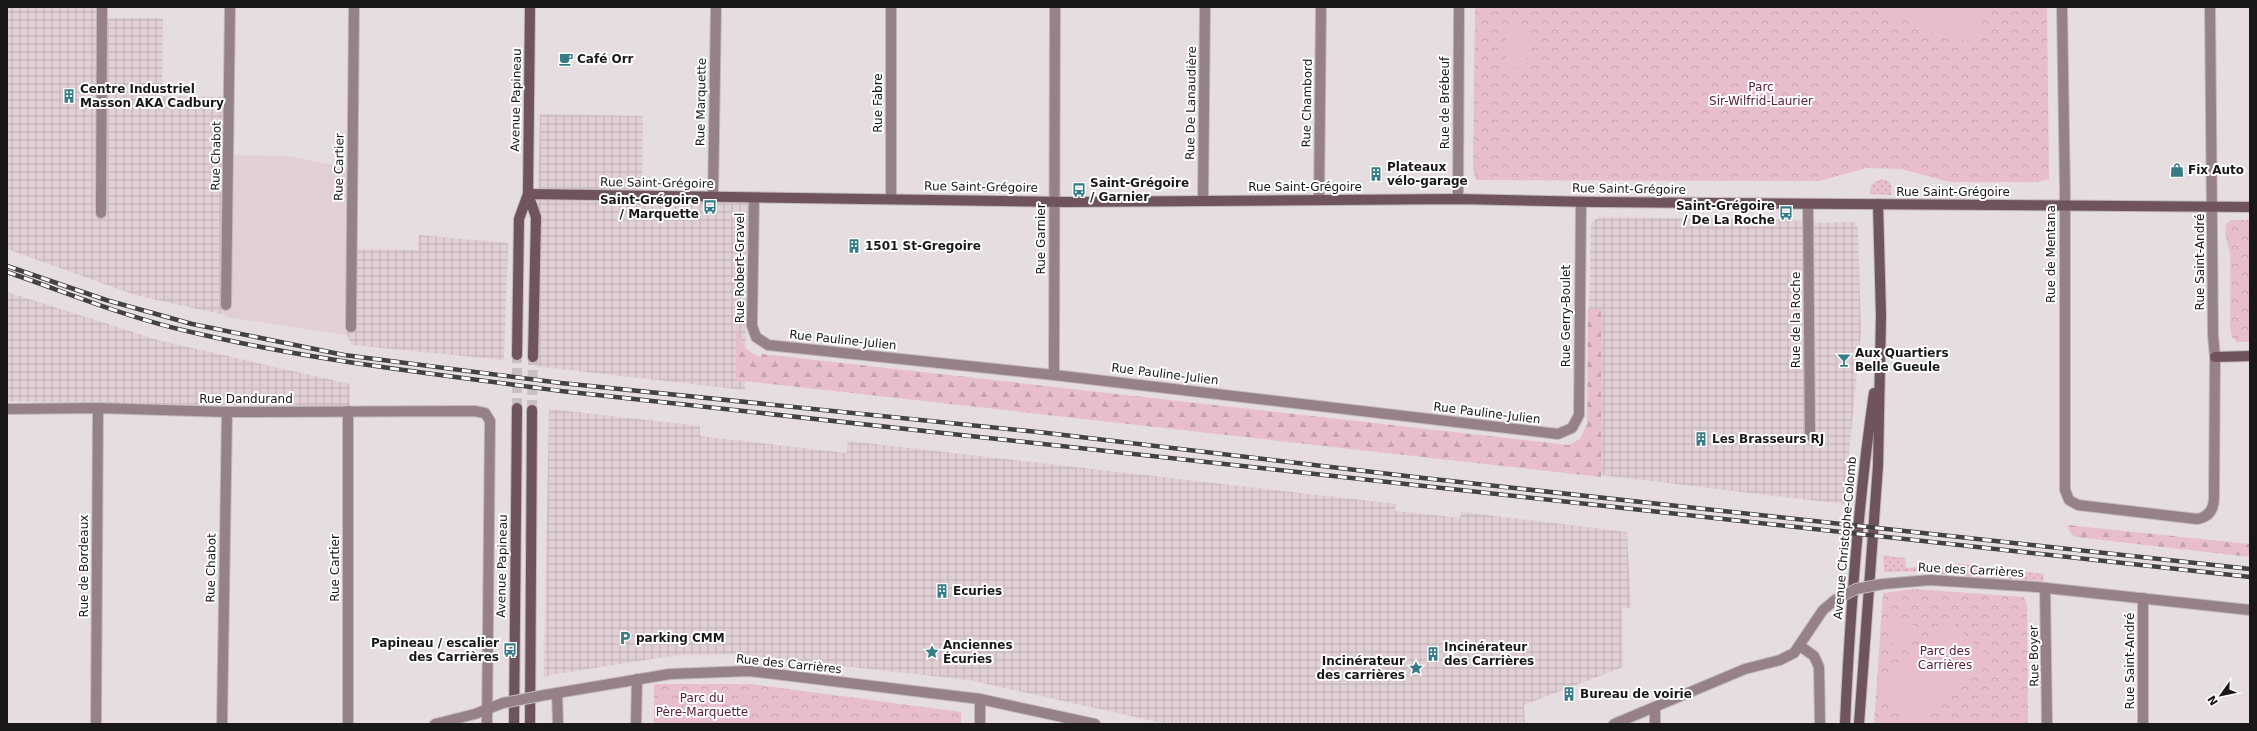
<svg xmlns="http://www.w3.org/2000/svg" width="2257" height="731" viewBox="0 0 2257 731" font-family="'DejaVu Sans',sans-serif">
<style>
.built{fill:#e0cfd5}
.industrial{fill:url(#industrial-grid)}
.grass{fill:url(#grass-dots)}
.forest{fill:url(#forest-firs)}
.park{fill:url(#park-crowns)}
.pitch{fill:#e8becc}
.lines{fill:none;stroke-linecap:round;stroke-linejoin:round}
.secondary-tunnel{stroke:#c7bfc2;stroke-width:10;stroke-dasharray:10 5;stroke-linecap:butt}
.street-casing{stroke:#c1b9bc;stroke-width:12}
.secondary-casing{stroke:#c1b9bc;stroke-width:12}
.street{stroke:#958187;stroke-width:10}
.secondary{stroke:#70545d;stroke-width:10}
.rail-casing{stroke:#444141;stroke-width:4.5}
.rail{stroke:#fff;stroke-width:3;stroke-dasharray:9;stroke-linecap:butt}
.street-bridge-casing{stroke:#c1b9bc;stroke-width:12;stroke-linecap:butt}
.street-bridge{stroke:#958187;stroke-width:10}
.labels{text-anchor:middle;stroke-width:4;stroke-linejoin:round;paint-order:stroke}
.poi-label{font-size:12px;font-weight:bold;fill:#191717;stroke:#fff;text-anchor:start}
.park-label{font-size:12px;fill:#5a2139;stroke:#fff}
.street-label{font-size:12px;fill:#191717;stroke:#fff}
</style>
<defs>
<pattern id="industrial-grid" width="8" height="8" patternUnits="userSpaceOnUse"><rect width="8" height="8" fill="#e0cfd5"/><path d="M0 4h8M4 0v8" fill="none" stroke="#c0b1b6"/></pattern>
<pattern id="grass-dots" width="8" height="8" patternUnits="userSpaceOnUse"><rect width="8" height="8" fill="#e8becc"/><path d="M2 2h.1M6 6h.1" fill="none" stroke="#c6a3ae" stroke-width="1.8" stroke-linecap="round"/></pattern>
<pattern id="forest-firs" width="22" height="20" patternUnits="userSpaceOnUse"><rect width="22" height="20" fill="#e8becc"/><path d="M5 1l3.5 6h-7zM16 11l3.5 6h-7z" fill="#c6a3ae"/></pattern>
<pattern id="park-crowns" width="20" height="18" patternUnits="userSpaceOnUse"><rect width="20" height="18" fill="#e8becc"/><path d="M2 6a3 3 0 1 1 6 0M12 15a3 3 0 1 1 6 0" fill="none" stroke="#c6a3ae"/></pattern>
</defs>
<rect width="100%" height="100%" fill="#e6dde0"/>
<polygon class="built" points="226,155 288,156 352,169 347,335 225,317"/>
<g class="industrial">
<polygon points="7,7 102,7 103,18 163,18 162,96 225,97 225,315 135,295 7,249"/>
<polygon points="540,114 643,116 642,193 748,196 745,390 534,366"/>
<polygon points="1599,217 1790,220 1821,223 1854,222 1858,228 1861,332 1844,504 1600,475 1589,309 1591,223"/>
<polygon points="419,235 508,243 504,360 352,345 347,335 351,249 418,250"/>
<polygon points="7,292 161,341 350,384 350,408 7,401"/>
<polygon points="549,409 700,426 700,436 846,453 848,441 1396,504 1395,511 1460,518 1461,512 1627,532 1631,608 1622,608 1623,667 1524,705 1525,724 1167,724 969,680 735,654 677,655 544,676"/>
</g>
<g class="grass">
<path d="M1881,179C1890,181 1893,185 1891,195L1870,194L1871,185Z"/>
<polygon points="1883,555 1905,558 1906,568 1918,567 1930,571 1884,572"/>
<polygon points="1955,563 2044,574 2043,581 1937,574 1937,568 1955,568"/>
</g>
<g class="forest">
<path d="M1588,309H1601V477L736,380V332H739C740,345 748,353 761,357L762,354L1569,445L1580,439L1587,424Z"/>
<polygon points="2067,525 2250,544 2250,557 2076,537 2071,534"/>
</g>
<g class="park">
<polygon points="1475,7 2047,7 2049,179 2038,182 1950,182 1901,169 1867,168 1819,181 1476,180 1473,169"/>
<path d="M2231,220H2250V342H2237L2232,337L2230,327C2230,304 2231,281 2230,257C2230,245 2223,238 2226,224Z"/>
<polygon points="1915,589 2024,597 2027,605 2028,724 1874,724 1883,593"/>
<polygon points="654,684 751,684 961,712 961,724 654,724"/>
</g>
<g class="pitch">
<path d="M1878,7H1981L1979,43C1942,38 1911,24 1878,7Z"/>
<polygon points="1506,29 1528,30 1527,68 1506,68"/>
<polygon points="1896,616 1902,624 1912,623 1915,633 1907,638 1902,647 1892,643 1893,633 1888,621"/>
<polygon points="1949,619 1986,655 1920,724 1916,724 1881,690"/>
</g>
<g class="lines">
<g class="secondary-tunnel">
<polyline points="517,408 517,355"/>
<polyline points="532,410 533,357"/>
</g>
<defs>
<g id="street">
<path d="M2062,7L2065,192V490L2069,500L2078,505L2197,519C2210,517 2214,508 2214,497L2215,357L2213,335L2210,7"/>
<polyline points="713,197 716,7"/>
<polyline points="754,198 752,326 756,337 768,345 1054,375 1558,434 1572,428 1579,415 1581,202"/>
<polyline points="891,199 891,7"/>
<polyline points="1458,199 1459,7"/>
<polyline points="1203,200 1205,7"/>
<polyline points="1319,200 1321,7"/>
<polyline points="1808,204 1810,436"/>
<polyline points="101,213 102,7"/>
<polyline points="226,305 230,7"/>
<polyline points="351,327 354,7"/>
<polyline points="1054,375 1055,7"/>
<polyline points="7,409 98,408 227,412 474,411 485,413 490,421 487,724"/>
<polyline points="1883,584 1930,580 2037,587 2250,610"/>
<polyline points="2045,588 2047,724"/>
<polyline points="1800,646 1814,656 1819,667 1820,724"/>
<polyline points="557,693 558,724"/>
<polyline points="545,695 670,674 749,671 980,699 1095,724"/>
<polyline points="96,724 98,408"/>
<polyline points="222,724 227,412"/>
<polyline points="348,724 348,411"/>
<polyline points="435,724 475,714 503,703"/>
<polyline points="636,724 637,679"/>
<polyline points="980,724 980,699"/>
<polyline points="1614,724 1745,669 1780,660 1794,653 1823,610 1835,600"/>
<polyline points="1655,724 1655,707"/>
<polyline points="2143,724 2143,598"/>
</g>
<g id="secondary">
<polyline points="530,7 528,194 536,217 533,357"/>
<polyline points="528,194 1065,202 1458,199 1595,202 2250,207"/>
<polyline points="517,355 519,219 528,194"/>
<polyline points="2215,357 2250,356"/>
<polyline points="514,724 517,408"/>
<polyline points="530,724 532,410"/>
<path d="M1845,724C1850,613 1858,503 1874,393"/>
<polyline points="1859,724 1878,466 1881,315 1878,204"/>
</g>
</defs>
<use href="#street" class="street-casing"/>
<use href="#secondary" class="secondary-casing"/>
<use href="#street" class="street"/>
<use href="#secondary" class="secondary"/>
<defs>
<g id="rail">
<polyline points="7,266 106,300 192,324 344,355 561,383 1047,433 1423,478 2250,569"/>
<path d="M7,272C68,293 128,318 191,332C313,361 437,374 561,391L2250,577"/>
</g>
</defs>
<use href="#rail" class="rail-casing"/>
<use href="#rail" class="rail"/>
<defs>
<g id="street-bridge">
<polyline points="1835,600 1856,589 1883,584"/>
<polyline points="503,703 545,695"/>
</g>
</defs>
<use href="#street-bridge" class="street-bridge-casing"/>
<use href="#street-bridge" class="street-bridge"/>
</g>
<defs>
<symbol id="cafe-bare" viewBox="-9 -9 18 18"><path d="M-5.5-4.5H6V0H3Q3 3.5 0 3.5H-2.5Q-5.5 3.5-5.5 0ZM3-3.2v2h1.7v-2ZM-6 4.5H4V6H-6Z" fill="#357c86" stroke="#fff" stroke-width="2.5" paint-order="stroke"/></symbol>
<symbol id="building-bare" viewBox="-9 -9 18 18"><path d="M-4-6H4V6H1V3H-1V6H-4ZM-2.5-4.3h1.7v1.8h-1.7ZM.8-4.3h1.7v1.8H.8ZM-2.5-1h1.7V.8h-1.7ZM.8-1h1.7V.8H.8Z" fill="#357c86" stroke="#fff" stroke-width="2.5" paint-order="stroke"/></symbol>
<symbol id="shop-bare" viewBox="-9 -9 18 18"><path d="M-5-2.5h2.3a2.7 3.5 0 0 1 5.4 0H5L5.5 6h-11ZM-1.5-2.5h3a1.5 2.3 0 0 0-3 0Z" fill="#357c86" stroke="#fff" stroke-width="2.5" paint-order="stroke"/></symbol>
<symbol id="bus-bare" viewBox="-9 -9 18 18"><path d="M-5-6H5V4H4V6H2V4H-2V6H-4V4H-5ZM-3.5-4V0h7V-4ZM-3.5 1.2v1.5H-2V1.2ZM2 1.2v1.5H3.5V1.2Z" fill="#357c86" stroke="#fff" stroke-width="2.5" paint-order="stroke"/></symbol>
<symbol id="bar-bare" viewBox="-9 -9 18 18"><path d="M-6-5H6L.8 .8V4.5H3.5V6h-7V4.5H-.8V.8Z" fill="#357c86" stroke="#fff" stroke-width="2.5" paint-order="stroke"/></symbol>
<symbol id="parking-bare" viewBox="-9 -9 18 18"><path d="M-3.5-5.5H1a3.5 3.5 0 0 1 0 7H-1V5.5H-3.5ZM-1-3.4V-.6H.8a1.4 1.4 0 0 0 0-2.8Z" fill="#357c86" stroke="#fff" stroke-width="2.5" paint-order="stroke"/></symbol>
<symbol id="sight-bare" viewBox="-9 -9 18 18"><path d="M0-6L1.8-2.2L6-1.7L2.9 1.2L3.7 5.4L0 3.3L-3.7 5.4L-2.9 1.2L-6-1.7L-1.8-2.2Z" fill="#357c86" stroke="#fff" stroke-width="2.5" paint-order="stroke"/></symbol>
</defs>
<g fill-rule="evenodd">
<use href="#cafe-bare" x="556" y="49" width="20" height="20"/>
<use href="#building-bare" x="59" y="86" width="20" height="20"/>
<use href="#shop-bare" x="2167" y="160" width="20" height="20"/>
<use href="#building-bare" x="1366" y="164" width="20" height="20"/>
<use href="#bus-bare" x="1069" y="180" width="20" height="20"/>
<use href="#bus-bare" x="700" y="197" width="20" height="20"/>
<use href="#bus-bare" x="1776" y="203" width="20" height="20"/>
<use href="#building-bare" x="844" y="236" width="20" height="20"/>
<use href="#bar-bare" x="1834" y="350" width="20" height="20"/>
<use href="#building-bare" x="1691" y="429" width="20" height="20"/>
<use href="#building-bare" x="932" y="581" width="20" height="20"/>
<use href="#parking-bare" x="615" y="628" width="20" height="20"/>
<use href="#bus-bare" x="500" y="640" width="20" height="20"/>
<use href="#sight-bare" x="922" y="642" width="20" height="20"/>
<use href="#building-bare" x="1423" y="644" width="20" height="20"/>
<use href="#sight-bare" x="1406" y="658" width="20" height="20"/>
<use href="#building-bare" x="1559" y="684" width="20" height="20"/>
</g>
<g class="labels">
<g class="poi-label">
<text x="577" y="63">Café Orr</text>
<text x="80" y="93">Centre Industriel<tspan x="80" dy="14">Masson AKA Cadbury</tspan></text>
<text x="1387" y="171">Plateaux<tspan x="1387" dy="14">vélo-garage</tspan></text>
<text x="2188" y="174">Fix Auto</text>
<text x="1090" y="187">Saint-Grégoire<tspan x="1090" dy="14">/ Garnier</tspan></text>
<text x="699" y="204" text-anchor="end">Saint-Grégoire<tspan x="699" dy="14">/ Marquette</tspan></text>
<text x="1775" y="210" text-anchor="end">Saint-Grégoire<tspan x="1775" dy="14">/ De La Roche</tspan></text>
<text x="865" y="250">1501 St-Gregoire</text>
<text x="1855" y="357">Aux Quartiers<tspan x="1855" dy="14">Belle Gueule</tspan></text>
<text x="1712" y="443">Les Brasseurs RJ</text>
<text x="953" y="595">Ecuries</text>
<text x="636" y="642">parking CMM</text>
<text x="499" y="647" text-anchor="end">Papineau / escalier<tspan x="499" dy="14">des Carrières</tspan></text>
<text x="943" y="649">Anciennes<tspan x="943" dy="14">Écuries</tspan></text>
<text x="1444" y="651">Incinérateur<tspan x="1444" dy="14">des Carrières</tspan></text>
<text x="1405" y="665" text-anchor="end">Incinérateur<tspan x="1405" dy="14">des carrières</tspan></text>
<text x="1580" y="698">Bureau de voirie</text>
</g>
<g class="park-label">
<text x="1761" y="91">Parc<tspan x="1761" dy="14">Sir-Wilfrid-Laurier</tspan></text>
<text x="1945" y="655">Parc des<tspan x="1945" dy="14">Carrières</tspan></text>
<text x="702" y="702">Parc du<tspan x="702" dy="14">Père-Marquette</tspan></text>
</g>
<g class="street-label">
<text transform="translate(516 100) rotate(-89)" y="4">Avenue Papineau</text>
<text transform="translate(701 102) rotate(-89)" y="4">Rue Marquette</text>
<text transform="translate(878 103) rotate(-90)" y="4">Rue Fabre</text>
<text transform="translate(1191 103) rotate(-89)" y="4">Rue De Lanaudière</text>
<text transform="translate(1307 103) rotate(-89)" y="4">Rue Chambord</text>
<text transform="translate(1445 103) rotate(-90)" y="4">Rue de Brébeuf</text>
<text transform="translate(216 156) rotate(-89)" y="4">Rue Chabot</text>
<text transform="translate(339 167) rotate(-89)" y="4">Rue Cartier</text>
<text transform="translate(657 183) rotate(1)" y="4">Rue Saint-Grégoire</text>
<text transform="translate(981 187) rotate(1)" y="4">Rue Saint-Grégoire</text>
<text x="1305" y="191">Rue Saint-Grégoire</text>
<text transform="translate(1629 189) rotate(1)" y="4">Rue Saint-Grégoire</text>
<text x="1953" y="196">Rue Saint-Grégoire</text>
<text transform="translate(1041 239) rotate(-90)" y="4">Rue Garnier</text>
<text transform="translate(2051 254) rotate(-90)" y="4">Rue de Mentana</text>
<text transform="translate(2200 262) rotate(-90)" y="4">Rue Saint-André</text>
<text transform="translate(740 268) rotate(-90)" y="4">Rue Robert-Gravel</text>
<text transform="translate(1566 316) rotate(-90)" y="4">Rue Gerry-Boulet</text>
<text transform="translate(1796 320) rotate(-90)" y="4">Rue de la Roche</text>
<text transform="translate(843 340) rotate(6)" y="4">Rue Pauline-Julien</text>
<text transform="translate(1165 374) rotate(7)" y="4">Rue Pauline-Julien</text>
<text x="246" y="403">Rue Dandurand</text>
<text transform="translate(1487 413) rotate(7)" y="4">Rue Pauline-Julien</text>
<text transform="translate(1845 538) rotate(-85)" y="4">Avenue Christophe-Colomb</text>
<text transform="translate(84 566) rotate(-90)" y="4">Rue de Bordeaux</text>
<text transform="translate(502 566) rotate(-89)" y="4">Avenue Papineau</text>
<text transform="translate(211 568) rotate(-89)" y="4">Rue Chabot</text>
<text transform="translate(335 568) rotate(-90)" y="4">Rue Cartier</text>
<text transform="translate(1971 570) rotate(3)" y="4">Rue des Carrières</text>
<text transform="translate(2034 656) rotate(-91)" y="4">Rue Boyer</text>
<text transform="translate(2130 661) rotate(-90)" y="4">Rue Saint-André</text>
<text transform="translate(789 664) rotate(6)" y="4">Rue des Carrières</text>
</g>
</g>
<rect width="2257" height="731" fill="none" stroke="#191717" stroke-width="16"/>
<g transform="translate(2221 695) rotate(237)" stroke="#ffffff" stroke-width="3" paint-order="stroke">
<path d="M0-3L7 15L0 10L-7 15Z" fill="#191717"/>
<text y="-6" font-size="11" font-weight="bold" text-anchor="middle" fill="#191717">N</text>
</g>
</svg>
